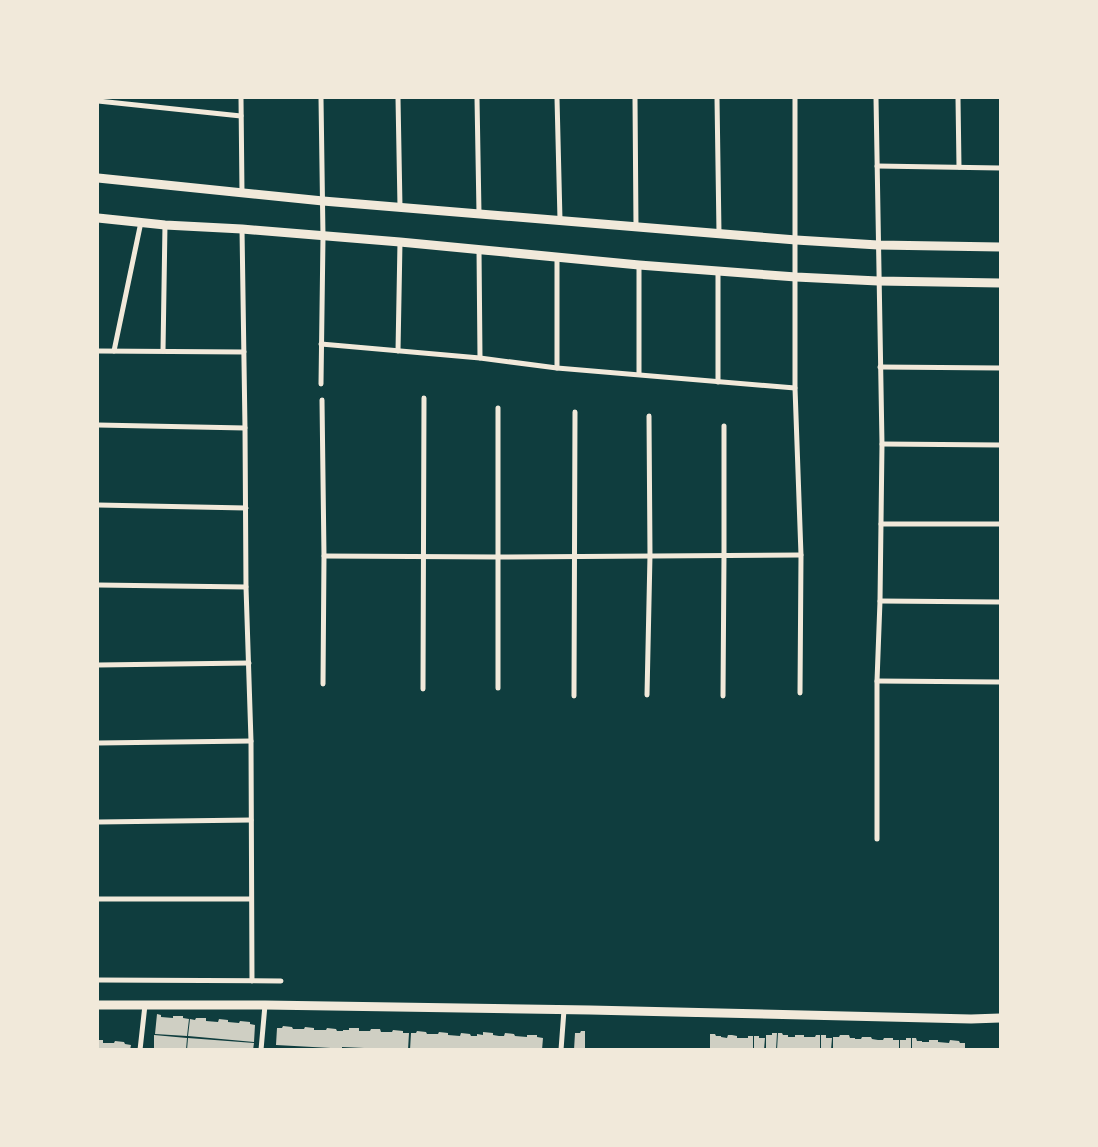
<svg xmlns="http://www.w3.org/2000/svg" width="1098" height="1147" viewBox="0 0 1098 1147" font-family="'Open Sans',sans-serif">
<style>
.building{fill:#cfcfc3}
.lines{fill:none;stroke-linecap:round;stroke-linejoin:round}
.minor{stroke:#f1e9da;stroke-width:5}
.tertiary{stroke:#f1e9da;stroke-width:9}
</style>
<rect width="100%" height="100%" fill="#0f3d3e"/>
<g class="building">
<polygon points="157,1014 161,1015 161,1017 173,1018 173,1016 183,1016 183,1018 189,1019 187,1036 155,1034"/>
<polygon points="196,1018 206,1018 206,1021 218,1022 219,1019 228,1020 228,1022 239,1023 240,1021 250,1022 250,1024 255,1025 254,1042 188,1036 190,1019 195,1020"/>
<polygon points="283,1026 292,1027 293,1029 304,1029 305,1027 314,1028 314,1030 326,1030 327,1028 336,1029 337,1031 343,1031 343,1030 349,1030 349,1028 359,1028 359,1031 370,1031 371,1029 380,1029 381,1032 392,1032 393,1030 403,1031 403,1033 409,1033 408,1050 342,1047 342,1048 331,1048 276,1045 277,1028 282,1028"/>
<polygon points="417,1031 426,1032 427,1034 438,1034 439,1032 448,1033 448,1035 460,1036 461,1033 470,1034 471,1036 477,1036 477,1034 483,1035 483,1032 493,1033 493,1035 499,1036 504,1036 505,1033 514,1034 515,1036 527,1037 527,1035 537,1035 537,1037 543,1038 542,1050 410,1050 411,1033 416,1033"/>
<polygon points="581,1031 585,1031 585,1050 574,1050 575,1033 580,1033"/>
<polygon points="772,1033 777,1033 776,1050 766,1050 766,1035 772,1035"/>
<polygon points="778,1033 782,1033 783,1035 788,1035 788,1037 795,1037 795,1035 804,1035 804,1037 815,1037 816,1035 820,1035 820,1050 777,1050"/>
<polygon points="710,1034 715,1034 716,1036 721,1036 721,1037 727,1038 728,1035 732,1035 737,1036 737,1038 748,1038 748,1036 753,1036 753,1050 710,1050"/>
<polygon points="154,1035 187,1038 186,1050 154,1050"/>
<polygon points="821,1035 826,1035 826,1038 832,1038 831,1050 821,1050"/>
<polygon points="840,1035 849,1035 850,1038 855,1038 855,1039 861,1039 862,1037 871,1037 872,1039 878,1040 883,1040 884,1038 893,1038 893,1040 899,1040 899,1050 833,1050 833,1037 839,1037"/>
<polygon points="754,1036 759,1036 759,1038 765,1038 764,1050 754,1050"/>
<polygon points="188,1038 254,1043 253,1050 187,1050"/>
<polygon points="906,1038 911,1038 911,1050 900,1050 900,1040 906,1040"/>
<polygon points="912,1038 916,1038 917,1041 922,1041 922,1042 929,1042 929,1040 938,1040 938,1042 949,1043 950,1040 959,1041 960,1043 965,1043 965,1050 912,1050"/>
<polygon points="98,1040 103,1040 103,1043 114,1043 115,1041 124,1042 125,1044 131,1045 130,1050 98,1050"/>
</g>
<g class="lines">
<g class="minor">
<polyline points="241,98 242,193"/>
<polyline points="321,98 323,237 321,384"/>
<polyline points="398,98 400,207"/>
<polyline points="477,98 479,213"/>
<polyline points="557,98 560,220"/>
<polyline points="635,98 636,227"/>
<polyline points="717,98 719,233"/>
<polyline points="795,98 795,388 801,555 800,693"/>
<polyline points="876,98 882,444 880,601 877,681 877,839"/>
<polyline points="958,98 959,167"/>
<polyline points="98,101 241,116"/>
<polyline points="877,166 1000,168"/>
<polyline points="242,229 245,428 246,587 251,741 252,981"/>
<polyline points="479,249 480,358"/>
<polyline points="639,265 639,374"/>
<polyline points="321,344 480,358 557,368 795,388"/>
<polyline points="98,351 244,352"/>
<polyline points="114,351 141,222"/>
<polyline points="163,351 165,225"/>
<polyline points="398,351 400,242"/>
<polyline points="880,367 1000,368"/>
<polyline points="557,368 557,257"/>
<polyline points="718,382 718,271"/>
<polyline points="322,400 324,556 323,684"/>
<polyline points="498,408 498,688"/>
<polyline points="98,425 245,428"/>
<polyline points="882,444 1000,445"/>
<polyline points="98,505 246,508"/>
<polyline points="881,524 1000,524"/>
<polyline points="324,556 499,557 801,555"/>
<polyline points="98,585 246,587"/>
<polyline points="880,601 1000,602"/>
<polyline points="98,665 249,663"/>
<polyline points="877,681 1000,682"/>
<polyline points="423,689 424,398"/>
<polyline points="647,695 650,555 649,416"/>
<polyline points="574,696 575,412"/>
<polyline points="723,696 724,555 724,426"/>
<polyline points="98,743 251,741"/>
<polyline points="98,822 251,820"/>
<polyline points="98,899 251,899"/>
<polyline points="98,980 281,981"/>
<polyline points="140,1050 145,1005"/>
<polyline points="261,1050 265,1005"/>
<polyline points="561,1050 564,1010"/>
</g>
<g class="tertiary">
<polyline points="98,178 323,201 796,240 878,245 1000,247"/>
<polyline points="98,218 165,225 242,229 400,242 639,265 796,277 878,281 1000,283"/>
<polyline points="98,1005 265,1005 590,1010 971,1019 1000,1018"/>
</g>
</g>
<rect width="1098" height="1147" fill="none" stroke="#f1e9da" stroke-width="198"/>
</svg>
